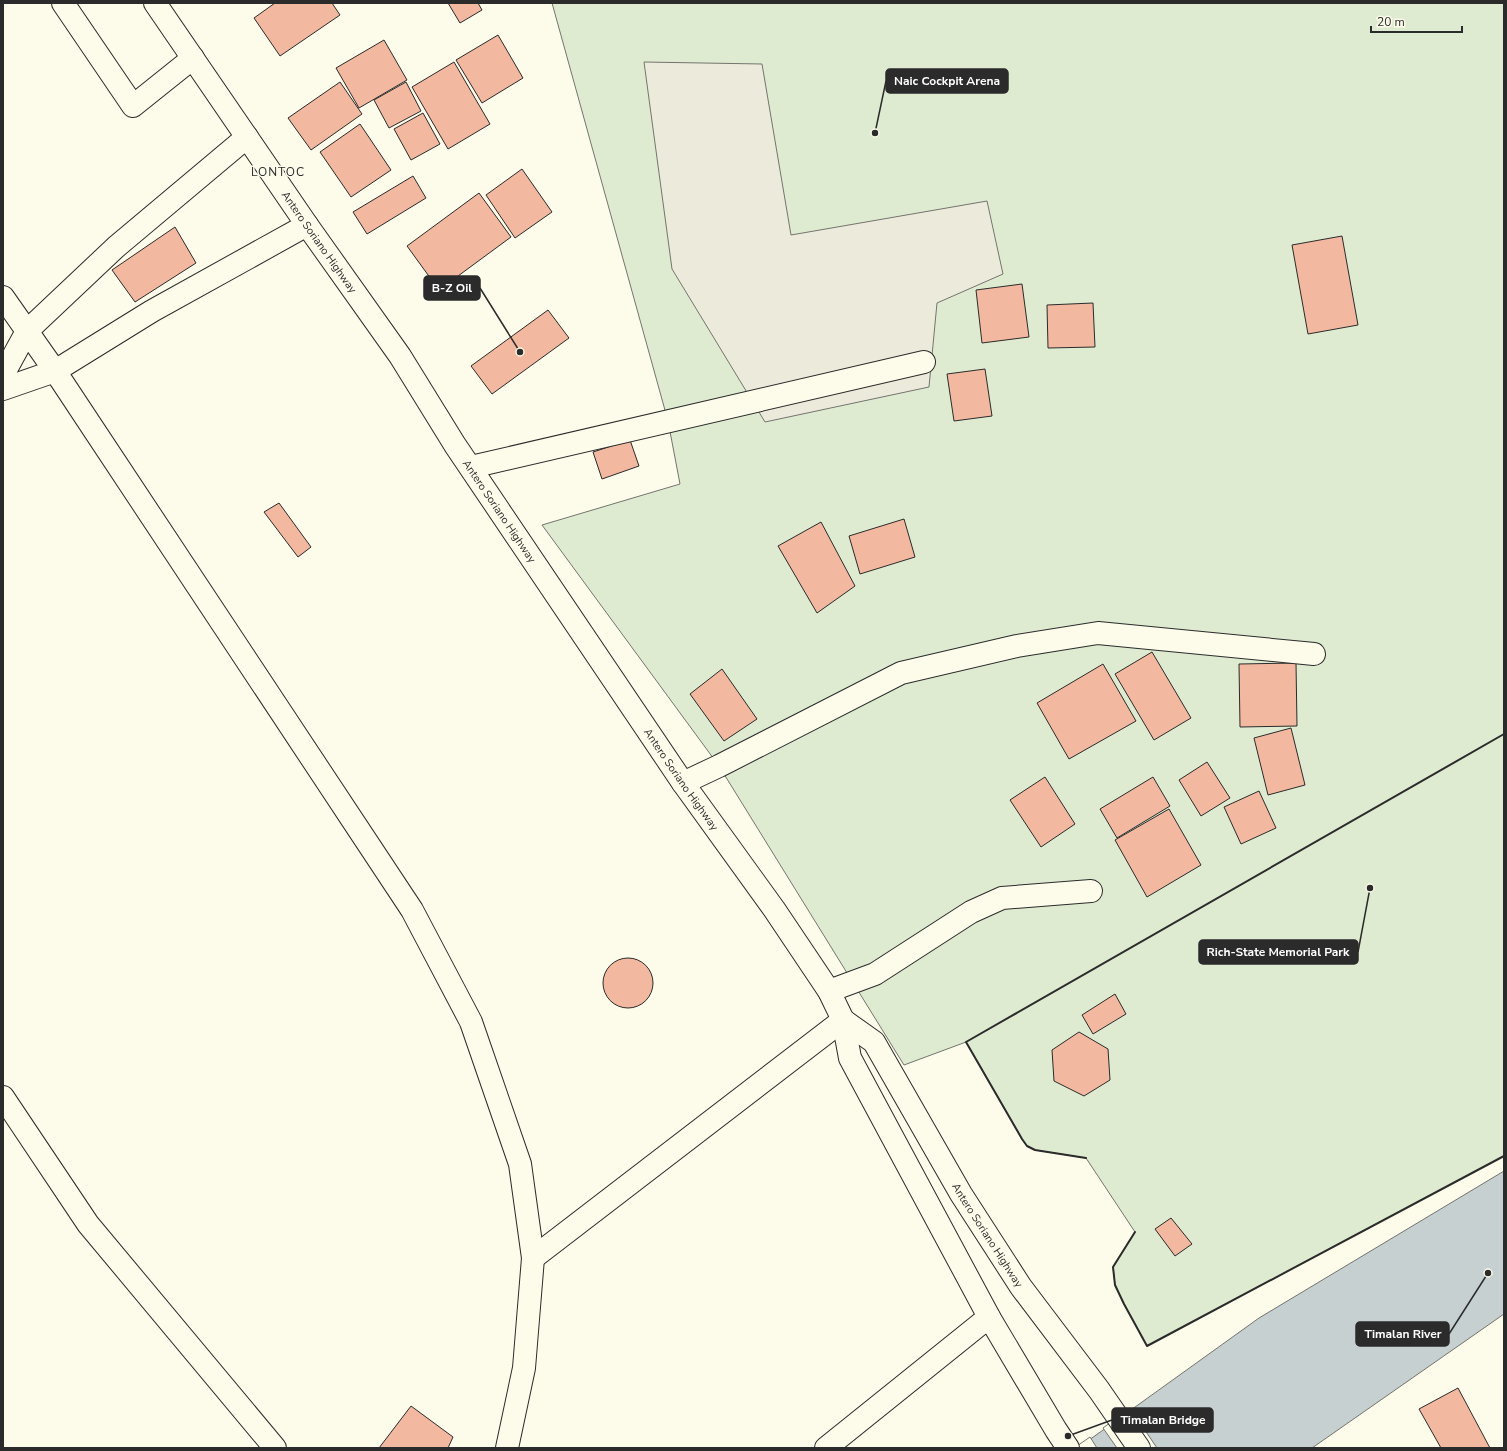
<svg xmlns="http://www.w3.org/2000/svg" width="1507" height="1451" viewBox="0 0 1507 1451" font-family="'Nunito Sans',sans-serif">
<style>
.green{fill:#deebd1;stroke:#74746e}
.parking{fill:#eceadb;stroke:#74746e}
.water{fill:#c7d0d0;stroke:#74746e}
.pier{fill:#fdfbea;stroke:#74746e}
.building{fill:#f2b8a0;stroke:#2b2b2b}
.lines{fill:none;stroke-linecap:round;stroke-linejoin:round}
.street-casing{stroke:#2b2b2b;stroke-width:24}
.primary-casing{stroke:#2b2b2b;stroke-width:24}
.street{stroke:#fdfbea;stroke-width:22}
.primary{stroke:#fdfbea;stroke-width:22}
.wall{stroke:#2b2b2b;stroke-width:2}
.labels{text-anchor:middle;stroke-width:3;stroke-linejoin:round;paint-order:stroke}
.street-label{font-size:11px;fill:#2b2b2b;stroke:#fdfbea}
.neighbourhood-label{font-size:12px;letter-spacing:1px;fill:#2b2b2b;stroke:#fdfbea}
.leader{fill:none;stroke:#2b2b2b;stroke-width:1.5}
.callout-dot{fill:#2b2b2b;stroke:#fdfbea;stroke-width:1.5}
.callout{fill:#2b2b2b;stroke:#2b2b2b;stroke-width:1.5}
.callout-label{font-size:12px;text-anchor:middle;font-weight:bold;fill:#fff}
</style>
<rect width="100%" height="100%" fill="#fdfbea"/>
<polygon class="green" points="552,3 1504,3 1504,1156 1147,1346 1124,1304 1115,1285 1113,1267 1135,1232 1086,1158 1035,1150 1027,1146 1022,1139 966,1042 904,1065 719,766 542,525 680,484 668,421"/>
<polygon class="parking" points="644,62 762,64 791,235 987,201 1003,274 937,303 929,387 765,422 672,269"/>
<polygon class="water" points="1504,1171 1504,1314 1312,1448 1078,1448 1259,1318"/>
<g class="pier">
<polygon points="1130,1408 1157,1448 1117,1448 1103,1428"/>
<polygon points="1090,1437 1097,1448 1076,1448 1077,1446"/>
</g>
<g class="building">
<polygon points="275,3 332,3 340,15 280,56 254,18"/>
<polygon points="448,3 478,3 482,10 460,23"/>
<polygon points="498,35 523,78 482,103 456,60"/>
<polygon points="384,40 407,80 359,108 336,68"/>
<polygon points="454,62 490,124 448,149 412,87"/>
<polygon points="340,82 362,114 311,150 288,118"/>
<polygon points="406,82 421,111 389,128 374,100"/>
<polygon points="423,113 440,144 411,160 394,129"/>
<polygon points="360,124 391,170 351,197 320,152"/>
<polygon points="522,169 552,212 515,238 486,195"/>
<polygon points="413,176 426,198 367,234 353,212"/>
<polygon points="479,193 511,237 439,290 407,246"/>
<polygon points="175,227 196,263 135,302 112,270"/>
<polygon points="1342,236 1358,325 1308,334 1292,245"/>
<polygon points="1022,284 1029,337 982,343 976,290"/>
<polygon points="1093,303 1095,347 1048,348 1047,305"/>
<polygon points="548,310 569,338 492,394 471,366"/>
<polygon points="985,369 992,416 954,421 947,374"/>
<polygon points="630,440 639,466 602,479 593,452"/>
<polygon points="279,503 311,547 298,557 264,512"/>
<polygon points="904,519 915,557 860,574 849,536"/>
<polygon points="821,522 855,586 817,613 778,546"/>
<polygon points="1152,652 1191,718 1154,740 1115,674"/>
<polygon points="1296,663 1297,726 1240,727 1239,664"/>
<polygon points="1103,664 1136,721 1069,759 1037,703"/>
<polygon points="722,669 757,719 724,741 690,694"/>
<polygon points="1291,728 1305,785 1268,795 1254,738"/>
<polygon points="1207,762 1230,798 1201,816 1179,780"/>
<polygon points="1045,777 1075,824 1041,847 1010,800"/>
<polygon points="1153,777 1170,806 1117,838 1100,809"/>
<polygon points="1259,791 1276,828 1241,844 1224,807"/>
<polygon points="1169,809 1201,865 1147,897 1115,840"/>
<circle cx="628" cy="983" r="25"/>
<polygon points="1115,994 1126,1014 1093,1034 1082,1015"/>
<polygon points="1079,1032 1108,1049 1110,1080 1084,1096 1054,1081 1052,1050"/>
<polygon points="1171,1218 1192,1244 1175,1256 1155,1229"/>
<polygon points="1458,1388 1490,1448 1441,1448 1419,1409"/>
<polygon points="411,1406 453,1437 448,1448 379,1448"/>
</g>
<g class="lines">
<defs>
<g id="street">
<polyline points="63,3 133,106 193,58"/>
<polyline points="3,297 55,371 412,910 471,1022 520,1164 533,1258 524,1368 507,1448"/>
<polyline points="3,375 27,331 116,247 247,137"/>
<polyline points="3,389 55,371 152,311 307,225"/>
<polyline points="471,467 924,362"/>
<polyline points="683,783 719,766 901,673 1017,646 1098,633 1314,654"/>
<polyline points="829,991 875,974 971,912 1002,898 1091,891"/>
<polyline points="3,1097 88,1224 275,1448"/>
<polyline points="533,1258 843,1020"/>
<polyline points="826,1448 989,1317"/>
</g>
<g id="primary">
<path id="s1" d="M155,3L307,225L400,356L455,445L683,783L774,909L829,991L843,1020L850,1058L989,1317L1056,1430L1068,1448"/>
<path id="s2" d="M843,1020L874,1042L961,1194L1021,1287L1099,1390L1139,1448"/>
</g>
</defs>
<use href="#street" class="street-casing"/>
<use href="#primary" class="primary-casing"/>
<use href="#street" class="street"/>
<use href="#primary" class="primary"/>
<g class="wall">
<polyline points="1086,1158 1035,1150 1027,1146 1022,1139 966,1042 1504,734"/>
<polyline points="1135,1232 1113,1267 1115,1285 1124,1304 1147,1346 1504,1156"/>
</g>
</g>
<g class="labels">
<g class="street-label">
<text dy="4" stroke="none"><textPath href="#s1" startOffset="290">Antero Soriano Highway</textPath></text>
<text dy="4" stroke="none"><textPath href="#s1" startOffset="614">Antero Soriano Highway</textPath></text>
<text dy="4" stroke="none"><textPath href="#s1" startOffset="938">Antero Soriano Highway</textPath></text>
<text dy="4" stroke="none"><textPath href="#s2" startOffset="262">Antero Soriano Highway</textPath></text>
</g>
<g class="neighbourhood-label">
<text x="278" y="176">LONTOC</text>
</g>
</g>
<path class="leader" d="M875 133L886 81M520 352L480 288M1370 888L1358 952M1488 1273L1449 1334M1068 1436L1112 1420"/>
<g class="callout-dot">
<circle cx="875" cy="133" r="4"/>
<circle cx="520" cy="352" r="4"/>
<circle cx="1370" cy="888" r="4"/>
<circle cx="1488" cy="1273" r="4"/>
<circle cx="1068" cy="1436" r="4"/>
</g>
<g class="callout">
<rect x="886" y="69" width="122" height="24" rx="4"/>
<rect x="424" y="276" width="56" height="24" rx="4"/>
<rect x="1199" y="940" width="159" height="24" rx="4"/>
<rect x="1356" y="1322" width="93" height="24" rx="4"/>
<rect x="1112" y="1408" width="101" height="24" rx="4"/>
</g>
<g class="callout-label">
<text x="947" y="85">Naic Cockpit Arena</text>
<text x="452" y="292">B-Z Oil</text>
<text x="1278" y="956">Rich-State Memorial Park</text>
<text x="1403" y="1338">Timalan River</text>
<text x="1163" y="1424">Timalan Bridge</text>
</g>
<rect width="1507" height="1451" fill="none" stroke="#2b2b2b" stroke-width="8"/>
<path d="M1371 26v6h91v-6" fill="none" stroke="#2b2b2b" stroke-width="2"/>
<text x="1377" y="26" font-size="12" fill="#2b2b2b" stroke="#fdfbea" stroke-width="3" paint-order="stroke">20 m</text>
</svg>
